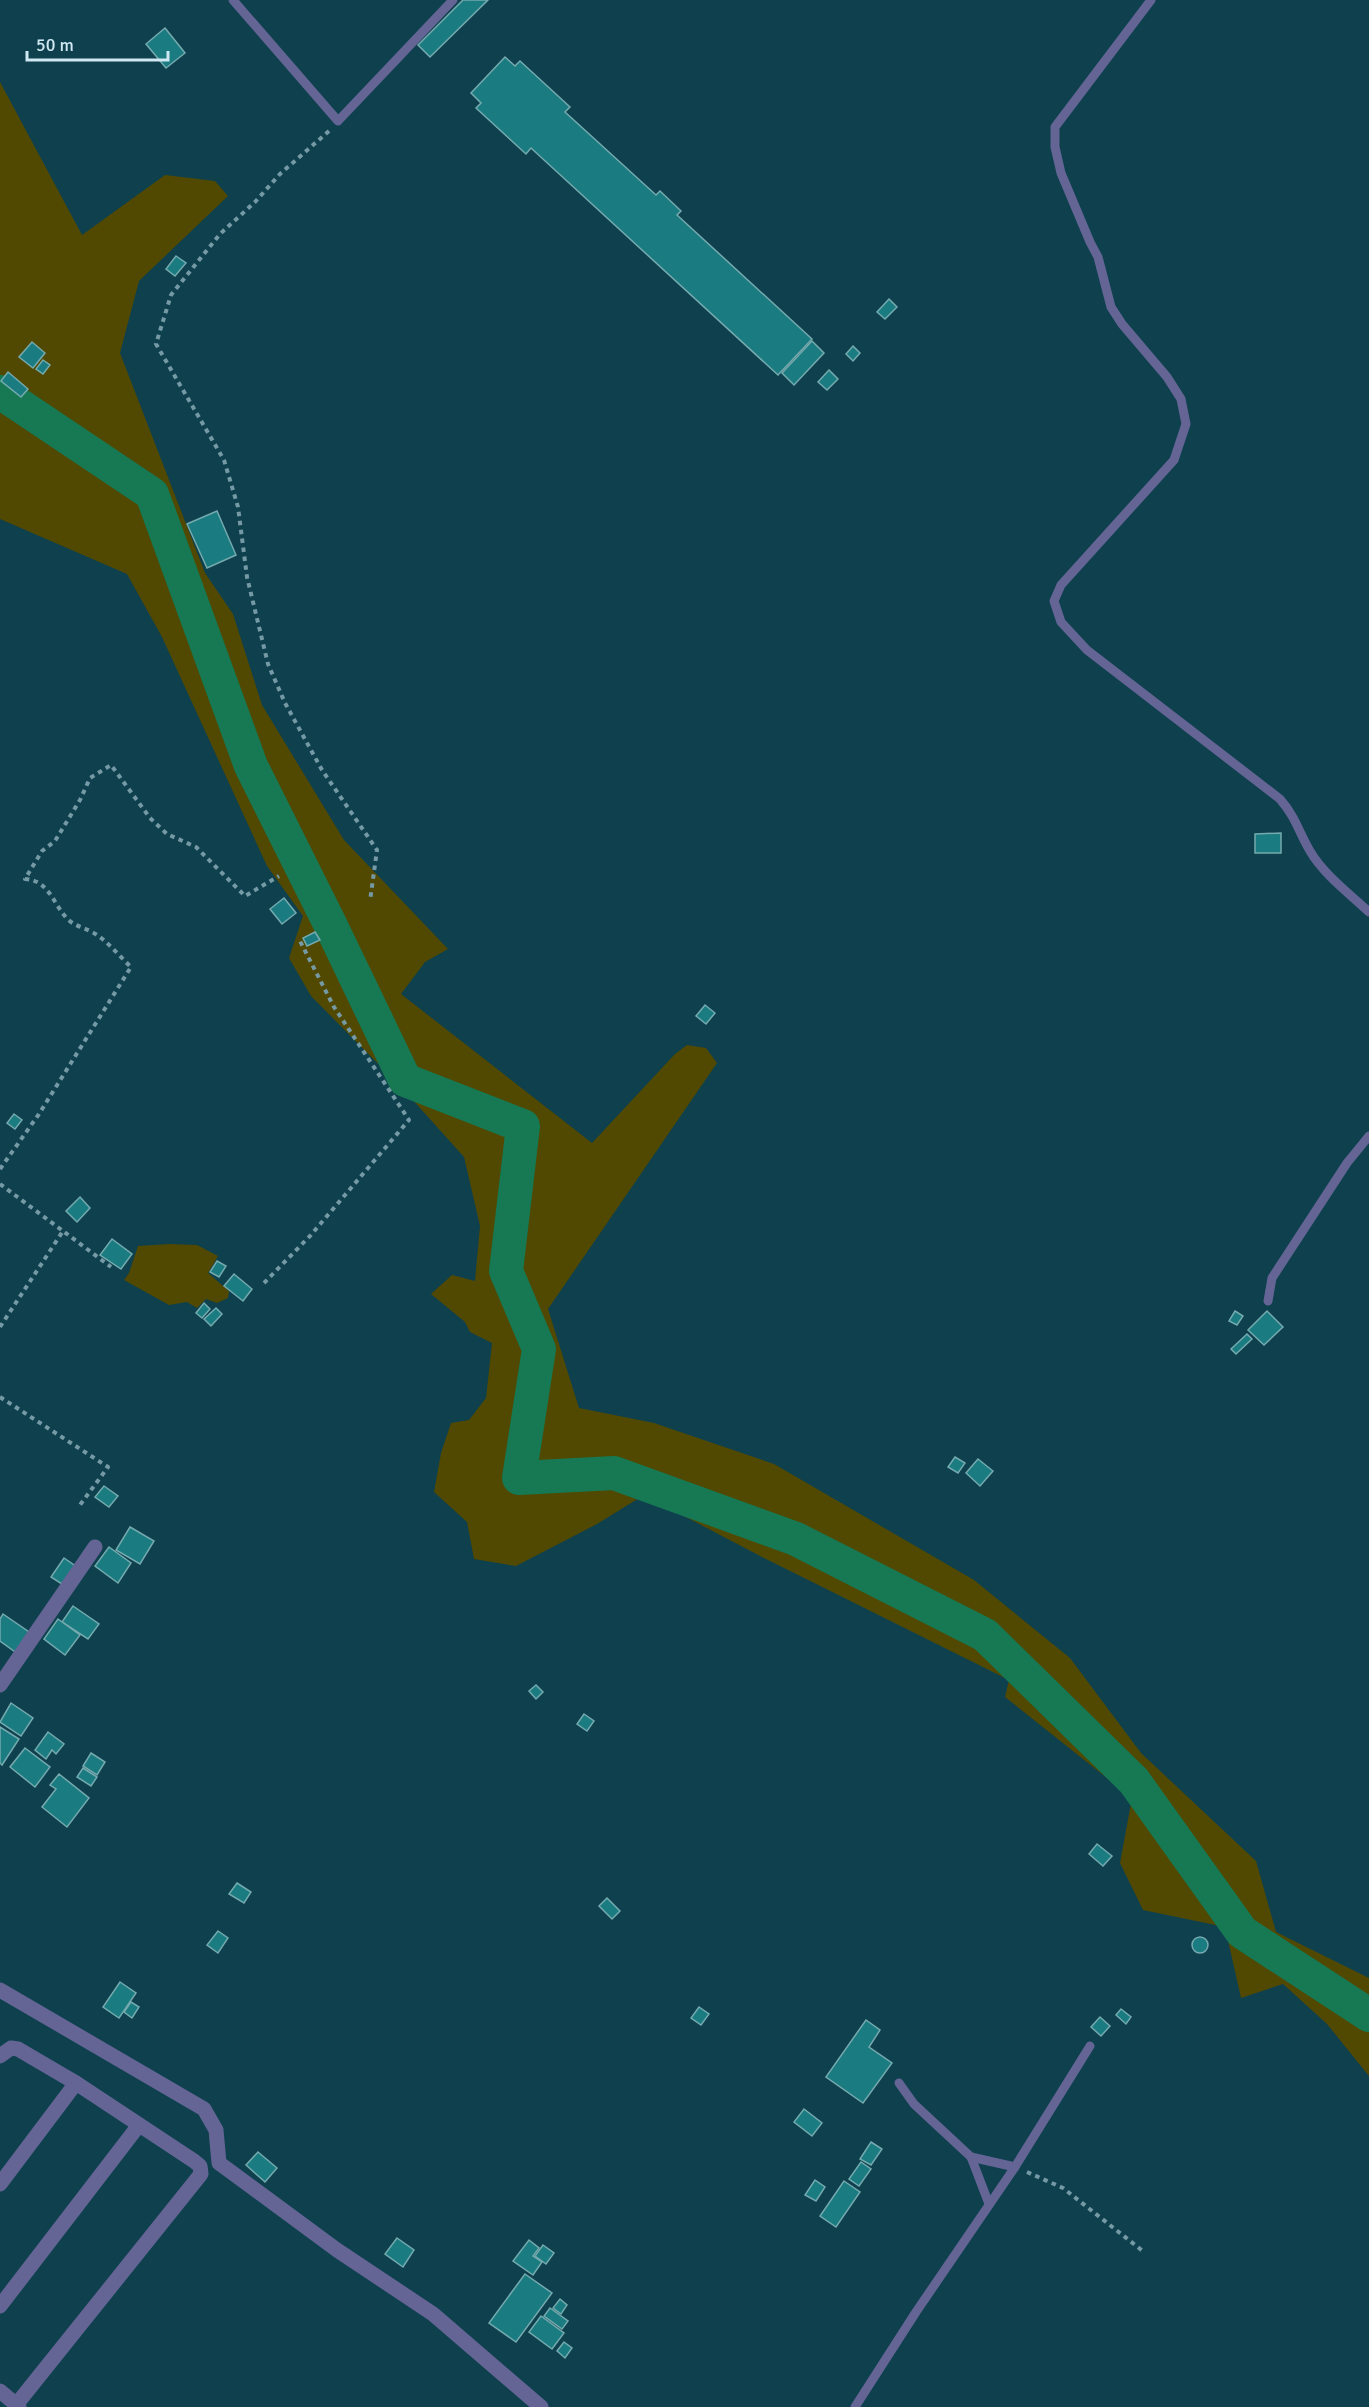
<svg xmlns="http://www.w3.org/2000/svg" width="1369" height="2407" viewBox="0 0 1369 2407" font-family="Signika,sans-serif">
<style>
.green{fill:#514901}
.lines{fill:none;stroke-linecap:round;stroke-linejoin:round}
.river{stroke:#167953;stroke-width:34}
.building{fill:#1a7b81;stroke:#75aaae;stroke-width:1.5}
.path{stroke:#7599a5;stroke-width:4;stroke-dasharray:4.5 4.5;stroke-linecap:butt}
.service{stroke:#646595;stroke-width:9}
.minor{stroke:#646595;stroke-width:15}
</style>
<rect width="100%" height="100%" fill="#0e404e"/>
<g class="green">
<polygon points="0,82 82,235 165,175 215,181 228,196 139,281 120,353 205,573 233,614 262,705 344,840 448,949 425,962 401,994 592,1143 675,1054 687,1045 706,1048 717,1063 548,1309 579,1408 654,1423 774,1464 974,1580 1070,1658 1141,1753 1256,1861 1276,1932 1369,1978 1369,2076 1327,2024 1283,1984 1241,1998 1225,1927 1143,1910 1120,1863 1132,1798 1005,1697 1009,1680 762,1557 644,1495 597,1524 516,1566 474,1559 467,1522 434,1492 441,1453 451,1423 469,1420 486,1398 492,1343 470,1332 465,1322 431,1294 452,1275 475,1281 480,1226 464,1157 402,1088 311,996 289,958 303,916 267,866 162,637 127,574 0,519"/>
<polygon points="169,1244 197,1245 218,1256 208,1273 229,1291 228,1298 217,1303 206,1299 197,1308 187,1302 169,1305 124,1280 129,1273 138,1246"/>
</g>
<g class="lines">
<polyline class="river" points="0,392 152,494 251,766 330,924 405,1080 523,1126 506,1271 539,1349 519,1478 614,1473 796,1539 985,1635 1134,1781 1242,1932 1369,2015"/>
</g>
<g class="building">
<polygon points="463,0 488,0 430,57 418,45"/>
<polygon points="165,28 185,53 166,68 146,44"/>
<polygon points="505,57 515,66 520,61 570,107 565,112 656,195 660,191 681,211 677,215 812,339 778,375 531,148 526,154 476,108 481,103 471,93"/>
<polygon points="176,256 186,263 175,276 166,269"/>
<polygon points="889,299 897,307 885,319 877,312"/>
<polygon points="812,341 824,353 794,385 782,373"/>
<polygon points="32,342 45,353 33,368 19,357"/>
<polygon points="853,346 860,353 853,361 846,354"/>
<polygon points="43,360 50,365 43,374 36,369"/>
<polygon points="829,370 838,379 827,390 818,382"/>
<polygon points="8,372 28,389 21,397 1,381"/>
<polygon points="217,511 236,555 207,568 187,524"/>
<polygon points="1281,833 1281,853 1255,853 1255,834"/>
<polygon points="284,898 296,913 282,924 270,909"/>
<polygon points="315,932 320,940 307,946 303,938"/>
<polygon points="705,1005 715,1013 706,1024 696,1016"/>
<polygon points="14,1114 22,1120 15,1129 7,1123"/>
<polygon points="80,1197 90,1208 77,1222 66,1211"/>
<polygon points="112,1239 132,1254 121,1269 100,1255"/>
<polygon points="217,1261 226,1266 219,1277 210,1272"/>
<polygon points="234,1274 252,1289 243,1301 224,1286"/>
<polygon points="204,1303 210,1309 202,1318 196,1313"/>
<polygon points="216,1308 222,1314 211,1326 204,1319"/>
<polygon points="1235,1311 1243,1316 1237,1325 1229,1321"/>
<polygon points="1267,1311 1283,1327 1264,1345 1248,1330"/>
<polygon points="1247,1334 1252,1339 1236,1354 1231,1349"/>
<polygon points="955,1457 965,1463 958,1473 948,1467"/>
<polygon points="978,1459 993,1471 980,1486 966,1473"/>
<polygon points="104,1486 118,1496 109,1507 95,1497"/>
<polygon points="130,1527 154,1541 140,1564 116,1550"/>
<polygon points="109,1547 131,1563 118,1583 95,1566"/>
<polygon points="64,1558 77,1567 65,1586 51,1577"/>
<polygon points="73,1606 99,1624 88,1639 62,1622"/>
<polygon points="3,1614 32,1634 18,1654 0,1641 0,1619"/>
<polygon points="58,1619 80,1635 65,1655 44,1639"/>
<polygon points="536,1685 543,1692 536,1699 529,1691"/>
<polygon points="11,1703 33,1718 21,1736 0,1722"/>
<polygon points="584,1714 594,1721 587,1731 577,1724"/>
<polygon points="0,1727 19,1739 2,1765 0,1763"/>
<polygon points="48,1732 64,1744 56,1754 52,1750 46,1759 35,1750"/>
<polygon points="25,1748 50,1767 35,1787 10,1767"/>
<polygon points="91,1753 105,1762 97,1775 83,1766"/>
<polygon points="83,1768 97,1777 91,1786 77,1777"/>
<polygon points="59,1774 89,1798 67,1827 42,1807 56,1789 50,1785"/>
<polygon points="1097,1844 1112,1856 1103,1866 1089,1854"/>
<polygon points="237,1883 251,1892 244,1903 229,1894"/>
<polygon points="607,1898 620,1911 612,1919 599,1906"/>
<polygon points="218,1931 228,1938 218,1953 207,1945"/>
<circle cx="1200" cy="1945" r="8"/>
<polygon points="120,1982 136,1993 119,2018 103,2007"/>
<polygon points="131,2002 139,2007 132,2018 124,2012"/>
<polygon points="699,2007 709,2014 701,2025 691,2018"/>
<polygon points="1121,2009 1131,2017 1126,2024 1116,2015"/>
<polygon points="1100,2017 1110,2026 1101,2036 1091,2027"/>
<polygon points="866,2020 880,2030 869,2047 892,2063 863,2103 826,2077"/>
<polygon points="804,2109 822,2123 812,2136 794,2122"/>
<polygon points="871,2142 882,2149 871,2165 860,2159"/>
<polygon points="258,2152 277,2168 265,2182 246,2165"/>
<polygon points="861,2162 871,2169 859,2186 849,2179"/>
<polygon points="815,2180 825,2187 816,2201 805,2195"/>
<polygon points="844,2181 860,2192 836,2227 820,2216"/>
<polygon points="397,2238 414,2250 403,2267 385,2254"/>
<polygon points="529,2240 539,2248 533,2256 542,2262 533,2275 513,2261"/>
<polygon points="543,2245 554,2253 546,2264 535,2256"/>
<polygon points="525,2274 552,2293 516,2342 489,2323"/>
<polygon points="560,2299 567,2305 561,2314 553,2308"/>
<polygon points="550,2308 568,2321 562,2329 544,2316"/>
<polygon points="541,2316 564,2333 552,2349 529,2332"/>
<polygon points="564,2342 572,2348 565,2358 557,2351"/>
</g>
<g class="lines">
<g class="path">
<polyline points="329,131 280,174 255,202 220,234 171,295 156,344 224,460 238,507 247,577 268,664 285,703 322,770 377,850 370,901"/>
<path d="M0,1169L39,1114L131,967C119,956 106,939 92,932C85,928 78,927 71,922C54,909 51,880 25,879L42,851L55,841L80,800L90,778L111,765L150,818L167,834L196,847L245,896L279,876"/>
<polyline points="0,1184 63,1231"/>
<polyline points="264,1283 310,1236 409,1120 334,1007 300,941"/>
<polyline points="0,1327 63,1231 111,1267"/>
<polyline points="0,1397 108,1467 80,1505"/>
<polyline points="1027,2172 1063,2188 1144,2252"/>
</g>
<g class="service">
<polyline points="233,0 338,121 453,0"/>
<path d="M1151,0L1055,127V147L1061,173L1090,242L1098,257L1111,307L1122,324L1167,377L1181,399L1186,424L1174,460L1061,585L1054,601L1061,622L1087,650L1280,799C1297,819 1298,831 1310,851C1324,875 1350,894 1369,912"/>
<polyline points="1268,1301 1272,1278 1347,1163 1369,1136"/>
<polyline points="899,2083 914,2104 971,2157 1015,2167"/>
<polyline points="971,2157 989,2204"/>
<polyline points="855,2407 916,2312 1015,2167 1090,2046"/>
</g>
<g class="minor">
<polyline points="0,1685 95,1547"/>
<polyline points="0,1990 204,2109 216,2130 219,2163 337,2250 433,2314 541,2407"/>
<polyline points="0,2056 11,2048 18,2049 76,2083 194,2161 200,2166 201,2174 16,2405"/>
<polyline points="0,2184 76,2083"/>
<polyline points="0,2306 139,2125"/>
<polyline points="0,2391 19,2407"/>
</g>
</g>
<path d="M27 51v9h141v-9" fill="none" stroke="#d0e8f1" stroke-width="3"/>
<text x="36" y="51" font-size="18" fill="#d0e8f1" stroke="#0e404e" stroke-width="4.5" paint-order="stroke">50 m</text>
</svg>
